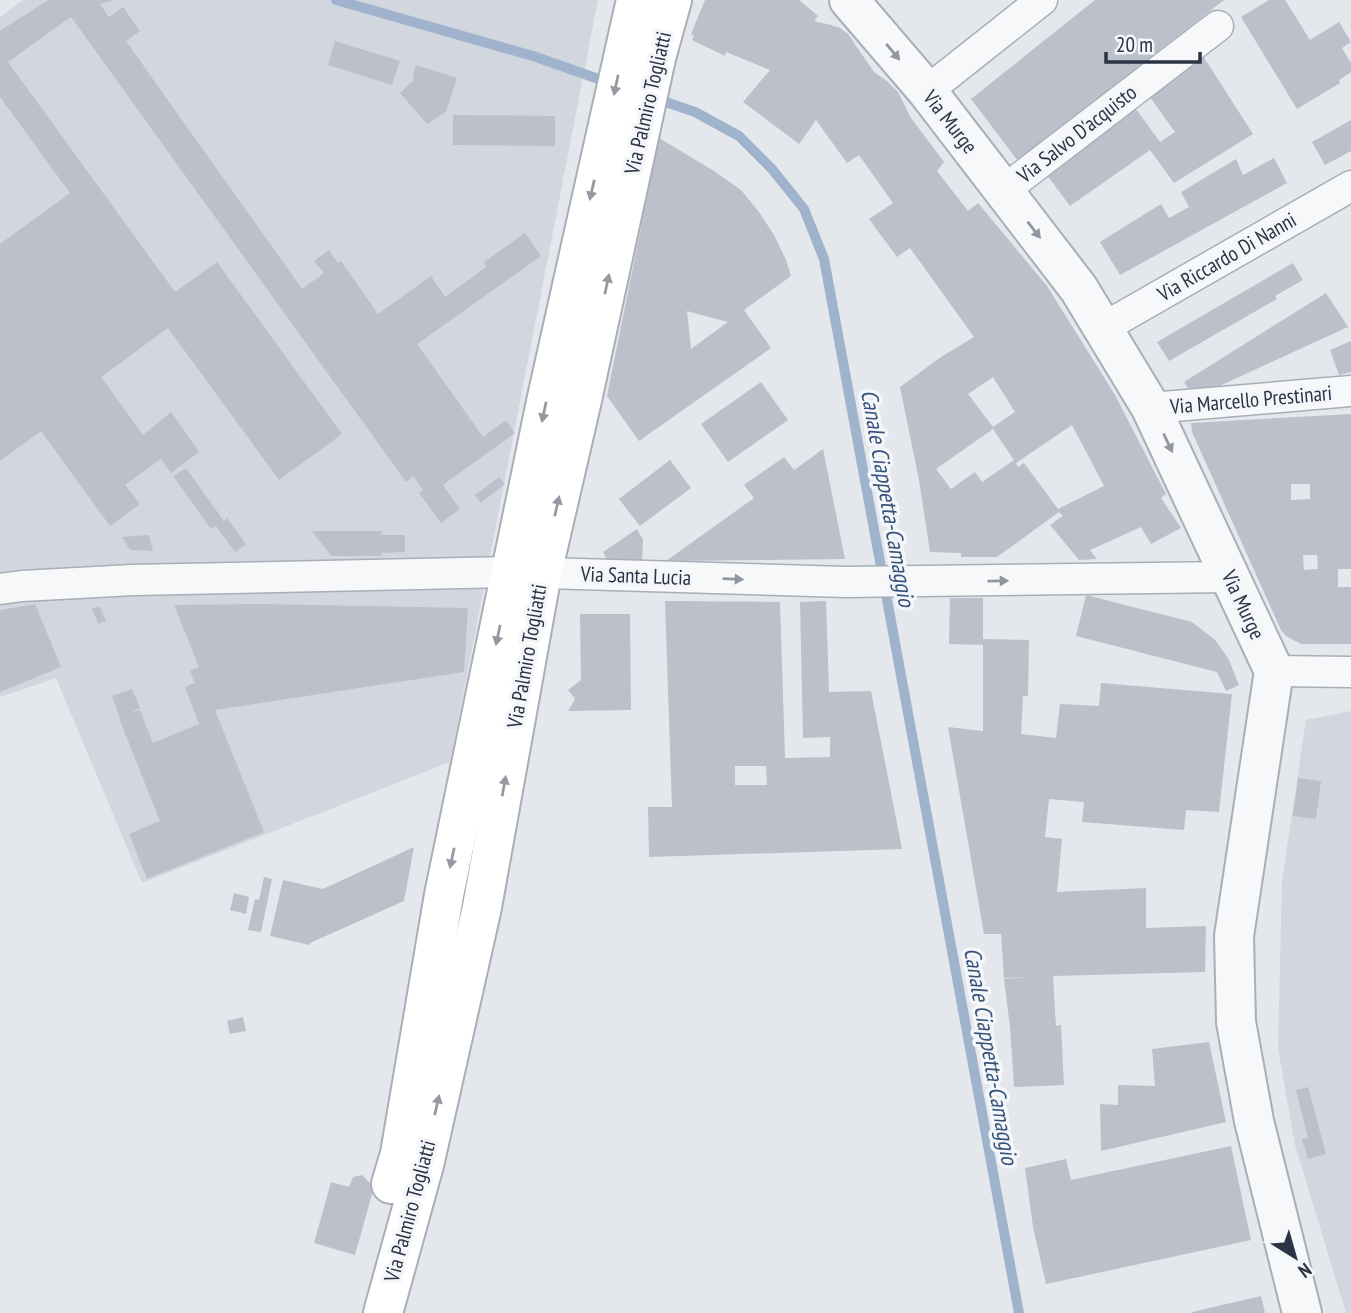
<svg xmlns="http://www.w3.org/2000/svg" width="1351" height="1313" viewBox="0 0 1351 1313" font-family="'PT Sans Narrow',sans-serif">
<style>
.built{fill:#d2d6de}
.lines{fill:none;stroke-linecap:round;stroke-linejoin:round}
.stream{stroke:#9fb4cc;stroke-width:10}
.building{fill:#bbc0ca;fill-rule:evenodd}
.minor-casing{stroke:#a9aeb7;stroke-width:33}
.tertiary-casing{stroke:#a9aeb7;stroke-width:42}
.secondary-casing{stroke:#a9aeb7;stroke-width:42}
.minor{stroke:#f7f8fa;stroke-width:30}
.tertiary{stroke:#f7f8fa;stroke-width:38}
.secondary{stroke:#fff;stroke-width:38}
.oneway{fill:#9196a0}
.oneway2{fill:#959aa2}
.labels{text-anchor:middle;stroke-width:7;stroke-linejoin:round;paint-order:stroke}
.street-label{font-size:21px;fill:#2b3445;stroke:#f4f6f9}
.water-label{font-size:23px;font-style:italic;fill:#34527a;stroke:#f4f6f9}
</style>
<rect width="100%" height="100%" fill="#e4e7ec"/>
<g class="built">
<polygon points="23,0 598,0 450,762 142,883 56,678 0,697 0,17"/>
<polygon points="1351,711 1351,1313 1346,1313 1295,1145 1278,1048 1282,881 1306,720"/>
</g>
<g class="lines">
<g class="stream">
<polyline points="336,0 533,56 610,83"/>
<polyline points="654,98 695,112 739,136 772,169 804,209 824,259 1019,1313"/>
</g>
</g>
<g class="building">
<polygon points="48,0 113,0 100,4 109,17 123,7 140,31 126,41 302,289 324,273 314,261 329,250 338,263 341,261 378,314 431,276 445,297 486,267 484,262 525,233 541,256 417,344 483,437 506,420 515,433 443,485 460,509 441,523 419,493 423,490 413,476 406,482 71,17 8,62 175,292 217,262 342,434 279,480 168,328 101,377 143,435 171,412 199,452 171,473 161,459 125,485 140,504 110,526 41,431 0,461 0,244 70,193 0,97 0,31"/>
<path d="M705,0H799L818,16L814,21L831,25L840,28L848,34L874,72L887,81L898,92L911,118L944,162L937,171L968,211L978,203L1047,286L1115,395L1166,494L1161,498L1181,528L1151,544L1141,527L1090,550L1097,559L1079,560L1050,525L1063,516L1059,512L997,557H961V553L930,552L919,480L900,387L941,357L974,337L910,248L897,257L869,219L893,203L859,155L847,163L816,120L799,144L743,102L770,70L726,52L725,56L692,40L694,36L691,34ZM993,377L1015,412L993,427L968,394ZM1072,425L1104,486L1058,509L1024,463L1018,467L1016,463ZM993,429L1014,460L982,482L975,472L951,489L936,469Z"/>
<polygon points="1095,0 1224,0 1018,161 971,99"/>
<polygon points="1269,0 1285,0 1310,40 1339,22 1351,42 1342,48 1351,63 1351,72 1339,80 1340,83 1297,109 1241,17"/>
<polygon points="335,41 400,61 392,85 328,65"/>
<polygon points="1203,56 1253,134 1174,183 1150,150 1070,206 1047,175 1136,109 1160,142 1175,132 1150,97"/>
<polygon points="416,65 457,78 446,112 427,124 400,93 414,80 413,77"/>
<polygon points="453,115 555,116 555,146 453,145"/>
<polygon points="1351,120 1351,151 1325,165 1312,142"/>
<path d="M659,138L714,171L741,190L759,212L774,235L786,260L791,276L744,310L771,348L639,441L607,396ZM687,311L728,322L691,349Z"/>
<polygon points="1274,158 1287,183 1120,275 1100,242 1161,204 1169,218 1189,207 1181,192 1236,159 1243,175"/>
<polygon points="1293,263 1303,280 1275,296 1277,299 1169,361 1157,342"/>
<polygon points="1326,293 1348,327 1215,388 1193,389 1188,388 1184,382"/>
<polygon points="1351,341 1351,372 1339,375 1330,350"/>
<polygon points="761,382 788,420 728,462 701,424"/>
<path d="M1351,414V569H1338V587H1351V644H1301L1286,636L1281,630L1192,432L1191,423ZM1291,484H1310V499L1291,500ZM1303,555H1317L1318,569L1304,570Z"/>
<polygon points="823,449 845,559 666,561 754,498 744,485 784,457 794,470"/>
<polygon points="670,460 691,488 640,526 619,499"/>
<polygon points="186,468 224,521 227,518 246,544 235,552 216,526 211,529 173,476"/>
<polygon points="499,477 505,484 481,503 475,495"/>
<polygon points="637,529 643,540 642,562 609,563 603,552"/>
<polygon points="312,531 382,531 381,535 405,535 405,552 381,553 381,556 331,556"/>
<polygon points="149,535 153,551 130,550 122,537"/>
<polygon points="1086,595 1192,622 1215,640 1228,658 1239,685 1226,691 1217,672 1076,636"/>
<polygon points="950,598 983,598 983,639 1029,640 1028,696 1023,696 1021,734 1056,738 1060,704 1099,706 1101,683 1232,694 1219,812 1186,810 1184,830 1082,822 1084,802 1049,799 1045,837 1062,839 1057,892 1146,888 1146,928 1206,926 1205,972 1053,976 1056,1026 1061,1025 1064,1085 1014,1087 1010,1027 1004,979 1031,977 1004,978 1001,934 984,934 948,727 983,731 983,645 949,644"/>
<path d="M665,601L780,602L785,758L830,757V737L803,738L800,602L826,601L829,692L871,691L902,849L649,857L648,807H672ZM735,766H766L767,785H735Z"/>
<polygon points="35,604 61,667 0,692 0,610"/>
<polygon points="261,604 468,608 464,672 215,710 264,832 147,879 129,834 160,821 119,718 120,718 112,696 132,689 140,708 130,713 140,710 153,743 199,724 185,687 195,683 190,671 199,667 174,605"/>
<polygon points="100,607 106,621 98,624 92,608"/>
<polygon points="580,614 630,614 631,710 568,711 575,699 568,690 581,680"/>
<polygon points="1298,778 1321,781 1316,819 1293,816"/>
<polygon points="414,847 404,901 310,943 310,945 270,936 283,880 323,889"/>
<polygon points="264,877 272,879 261,932 248,930 255,899 259,900"/>
<polygon points="234,893 249,897 246,914 230,910"/>
<polygon points="243,1017 246,1031 230,1034 227,1021"/>
<polygon points="1209,1042 1226,1122 1101,1151 1100,1104 1118,1105 1118,1085 1155,1086 1152,1049"/>
<polygon points="1308,1087 1326,1154 1308,1159 1302,1139 1308,1138 1296,1090"/>
<polygon points="1231,1146 1251,1240 1046,1284 1033,1227 1025,1168 1066,1159 1071,1180"/>
<polygon points="362,1175 374,1187 355,1255 314,1243 331,1182 349,1187 353,1177"/>
<polygon points="1261,1296 1265,1313 1192,1313 1192,1312"/>
</g>
<g class="lines">
<defs>
<g id="minor">
<polyline points="927,91 1042,0"/>
<polyline points="1003,191 1218,26"/>
<polyline points="1103,328 1351,186"/>
<polyline points="1151,408 1351,391"/>
<polyline points="0,589 22,586 133,580 511,572 846,582 1230,577"/>
<polyline points="1274,671 1351,672"/>
</g>
<polyline id="tertiary" points="849,0 927,91 1079,289 1151,408 1274,671 1234,936 1236,1022 1254,1121 1302,1313"/>
<g id="secondary">
<polyline points="391,1184 400,1154 444,895 546,402 636,0"/>
<polyline points="383,1313 424,1165 482,907 542,573 582,400 656,58 672,0"/>
</g>
</defs>
<use href="#minor" class="minor-casing"/>
<use href="#tertiary" class="tertiary-casing"/>
<use href="#secondary" class="secondary-casing"/>
<use href="#minor" class="minor"/>
<use href="#tertiary" class="tertiary"/>
<use href="#secondary" class="secondary"/>
</g>
<defs><path id="oneway-solid" d="M-6-.8H1V-3.2L6.5 0L1 3.2V.8H-6Z" transform="scale(1.75)"/></defs>
<g class="oneway">
<use href="#oneway-solid" transform="translate(893 52) rotate(50)"/>
<use href="#oneway-solid" transform="translate(1034 230) rotate(52)"/>
<use href="#oneway-solid" transform="translate(1168 443) rotate(65)"/>
<use href="#oneway-solid" transform="translate(733 579) rotate(2)"/>
<use href="#oneway-solid" transform="translate(998 581) rotate(-1)"/>
</g>
<g class="oneway2">
<use href="#oneway-solid" transform="translate(616 85) rotate(102)"/>
<use href="#oneway-solid" transform="translate(592 190) rotate(103)"/>
<use href="#oneway-solid" transform="translate(607 284) rotate(-78)"/>
<use href="#oneway-solid" transform="translate(544 412) rotate(102)"/>
<use href="#oneway-solid" transform="translate(557 506) rotate(-77)"/>
<use href="#oneway-solid" transform="translate(498 635) rotate(102)"/>
<use href="#oneway-solid" transform="translate(504 786) rotate(-80)"/>
<use href="#oneway-solid" transform="translate(452 858) rotate(102)"/>
<use href="#oneway-solid" transform="translate(437 1105) rotate(-77)"/>
</g>
<g class="labels">
<g class="street-label">
<text transform="translate(648 103) rotate(-77)" y="7">Via Palmiro Togliatti</text>
<text transform="translate(950 122) rotate(52)" y="7">Via Murge</text>
<text transform="translate(1077 134) rotate(-38)" y="7">Via Salvo D'acquisto</text>
<text transform="translate(1227 257) rotate(-30)" y="7">Via Riccardo Di Nanni</text>
<text transform="translate(1251 400) rotate(-5)" y="7">Via Marcello Prestinari</text>
<text transform="translate(636 576) rotate(2)" y="7">Via Santa Lucia</text>
<text transform="translate(1243 605) rotate(65)" y="7">Via Murge</text>
<text transform="translate(527 656) rotate(-80)" y="7">Via Palmiro Togliatti</text>
<text transform="translate(410 1211) rotate(-75)" y="7">Via Palmiro Togliatti</text>
</g>
<g class="water-label">
<text transform="translate(888 498) rotate(80)" y="8">Canale Ciappetta-Camaggio</text>
<text transform="translate(991 1056) rotate(80)" y="8">Canale Ciappetta-Camaggio</text>
</g>
</g>
<g transform="translate(1295 1257) rotate(143)" stroke="#f4f6f9" stroke-width="5" paint-order="stroke">
<path d="M0-5L12 26L0 18L-12 26Z" fill="#2b3445"/>
<text y="-10" font-size="19" font-weight="bold" text-anchor="middle" fill="#2b3445">N</text>
</g>
<path d="M1106 52v10h94v-10" fill="none" stroke="#2b3445" stroke-width="3.5"/>
<text x="1116" y="52" font-size="21" fill="#2b3445" stroke="#f4f6f9" stroke-width="5" paint-order="stroke">20 m</text>
</svg>
